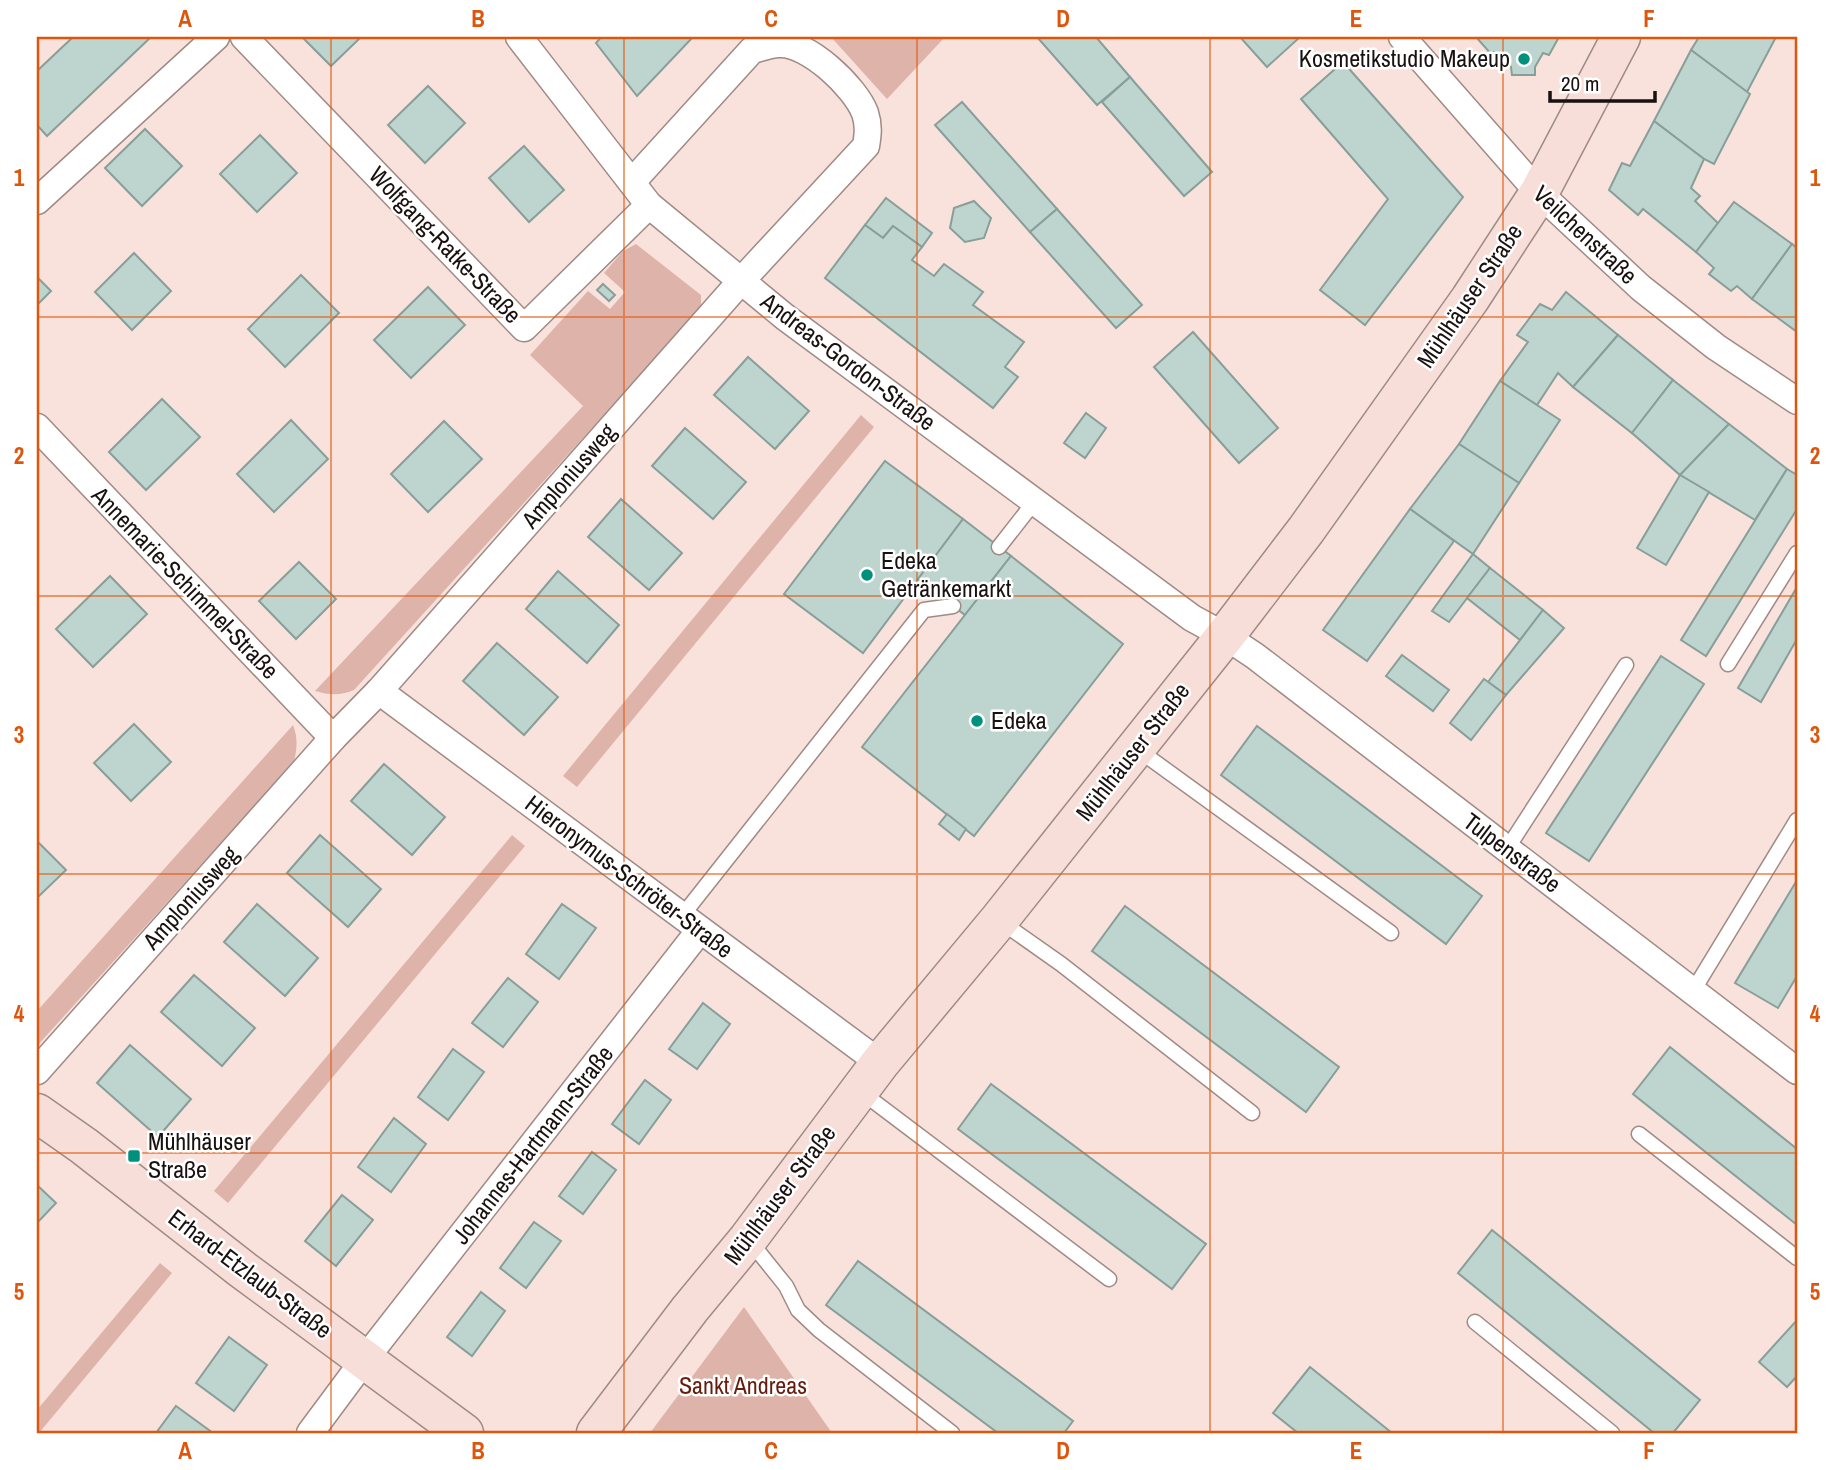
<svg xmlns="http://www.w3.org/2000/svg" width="1834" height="1470" viewBox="0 0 1834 1470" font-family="'Archivo Narrow',sans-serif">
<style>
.green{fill:#deb4aa}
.building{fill:#bed5cf;stroke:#889f99;stroke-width:2}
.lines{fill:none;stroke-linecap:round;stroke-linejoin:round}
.lane-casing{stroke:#9f8a85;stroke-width:17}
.street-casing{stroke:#9f8a85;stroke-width:29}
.secondary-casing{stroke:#9f8a85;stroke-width:41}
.lane{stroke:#fff;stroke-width:14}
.street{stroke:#fff;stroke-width:26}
.secondary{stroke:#f7ded8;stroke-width:38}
.grid{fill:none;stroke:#de550c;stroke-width:2;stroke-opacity:0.55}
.poi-dot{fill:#00917d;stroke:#fff;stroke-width:2.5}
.labels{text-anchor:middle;stroke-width:5;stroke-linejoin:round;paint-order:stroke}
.poi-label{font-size:24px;fill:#19110f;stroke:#fff;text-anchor:start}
.street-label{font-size:24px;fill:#19110f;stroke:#fff}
.park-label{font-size:24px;fill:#661d0d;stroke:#fff}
.neatline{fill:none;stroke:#de550c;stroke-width:2.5}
.grid-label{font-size:23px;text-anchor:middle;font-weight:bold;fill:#de550c}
</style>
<rect width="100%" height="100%" fill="#f9e1dc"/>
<g class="green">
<polygon points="831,37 945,37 887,99"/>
<path d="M636,244L701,295V308L354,690C339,696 330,695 315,691L583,406L530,355L588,291L610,309L625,292L604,273L623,251Z"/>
<polygon points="861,415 874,427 577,787 563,776"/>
<path d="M293,725C298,738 297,748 294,762L37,1046V1011Z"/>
<polygon points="512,835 525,846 228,1203 214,1191"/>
<polygon points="160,1263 172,1273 39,1433 37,1433 37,1410"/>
<polygon points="744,1307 832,1433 650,1433"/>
</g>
<g class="building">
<polygon points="73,37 151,37 47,136 37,125 37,71"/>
<polygon points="302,37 361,37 331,66"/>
<polygon points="601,37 693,37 637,96 596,43"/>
<polygon points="1037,37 1096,37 1130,77 1097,105"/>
<polygon points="1240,37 1300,37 1267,67"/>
<polygon points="1476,37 1559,37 1549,55 1543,53 1535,67 1535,75 1512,75 1511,67 1494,52 1491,54"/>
<polygon points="1699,37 1776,37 1747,92 1691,50"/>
<polygon points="1691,50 1750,94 1714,164 1704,159 1654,121"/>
<polygon points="1343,62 1463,197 1365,325 1320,290 1388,199 1301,99"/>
<polygon points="1130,77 1212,172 1184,196 1102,102"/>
<polygon points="428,86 465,123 425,163 388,125"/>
<polygon points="962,102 1057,209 1030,232 935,125"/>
<polygon points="1654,121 1704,159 1691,188 1700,196 1695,201 1718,223 1696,252 1643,209 1638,215 1609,190 1622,163 1630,166"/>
<polygon points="145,129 182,166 142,206 105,168"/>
<polygon points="260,135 297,173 257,212 220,174"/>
<polygon points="524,146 564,190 529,222 489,178"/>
<polygon points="886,198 932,233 922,247 893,226 883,238 865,225"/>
<polygon points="974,201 991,218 984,238 965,242 950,228 954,208"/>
<polygon points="1734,202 1792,244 1752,299 1737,286 1731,291 1709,274 1714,268 1696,252"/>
<polygon points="1057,209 1142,305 1116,328 1030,232"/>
<polygon points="865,225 883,238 893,226 922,247 912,260 934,276 944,264 983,292 973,305 1024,342 1005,367 1018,377 993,408 825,278"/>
<polygon points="1792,244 1797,248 1797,332 1752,299"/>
<polygon points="134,253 171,291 132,330 95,292"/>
<polygon points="301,275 339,313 285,367 248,329"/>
<polygon points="37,277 51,291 37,305"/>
<polygon points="603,284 615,295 609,301 597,290"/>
<polygon points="428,287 465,325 411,378 374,340"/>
<polygon points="1566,292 1618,335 1573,387 1558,373 1537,405 1500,381 1528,342 1517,335 1540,304 1552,310"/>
<polygon points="1193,332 1278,428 1239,463 1154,367"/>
<polygon points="1618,335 1673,380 1632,433 1573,387"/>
<polygon points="748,357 809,411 775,449 714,395"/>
<polygon points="1673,380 1729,424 1680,475 1632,433"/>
<polygon points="1500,381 1560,420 1519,483 1459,444"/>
<polygon points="162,399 200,437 146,490 109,452"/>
<polygon points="1086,413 1106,428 1085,458 1064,443"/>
<polygon points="291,420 328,459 274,512 237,474"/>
<polygon points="444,421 482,459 428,512 391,474"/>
<polygon points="1729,424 1787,469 1755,520 1680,475"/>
<polygon points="685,428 746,482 713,519 652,466"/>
<polygon points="1459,444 1519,483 1473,554 1410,509"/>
<polygon points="885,461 963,519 863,653 784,594"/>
<polygon points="1787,469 1797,475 1797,509 1706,656 1681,640"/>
<polygon points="1680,475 1709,492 1666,565 1637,548"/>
<polygon points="621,499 682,553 649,590 588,537"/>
<polygon points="1410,509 1454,541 1367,661 1323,630"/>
<polygon points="963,519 1011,556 965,615 918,579"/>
<polygon points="1473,554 1490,568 1449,622 1432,611"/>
<polygon points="1011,556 1123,644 974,836 862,747"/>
<polygon points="299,562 336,599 296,639 259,601"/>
<polygon points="1490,568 1543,610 1520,640 1467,598"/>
<polygon points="558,571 619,625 587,663 526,609"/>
<polygon points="110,576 147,614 93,667 56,629"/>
<polygon points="1797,587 1797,639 1761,702 1738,688"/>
<polygon points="1543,610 1564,628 1506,695 1488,682"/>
<polygon points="497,643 558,697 524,735 463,681"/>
<polygon points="1402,655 1449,690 1433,711 1386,676"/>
<polygon points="1661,656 1704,684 1589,861 1546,833"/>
<polygon points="1484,679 1506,695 1471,740 1450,723"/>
<polygon points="134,724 171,762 131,801 94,763"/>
<polygon points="1257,726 1482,896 1446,944 1221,775"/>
<polygon points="384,764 445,817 412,855 351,801"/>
<polygon points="947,814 966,829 959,840 939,824"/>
<polygon points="320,835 381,889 348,927 287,873"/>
<polygon points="37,841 66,870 37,898"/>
<polygon points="1797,880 1797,976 1778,1008 1735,983"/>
<polygon points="257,904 318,958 285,996 224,942"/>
<polygon points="562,904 596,928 559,979 526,954"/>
<polygon points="1125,906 1339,1067 1306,1112 1092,951"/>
<polygon points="194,975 255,1028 222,1066 161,1012"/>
<polygon points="508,978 538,1002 503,1047 472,1023"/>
<polygon points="703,1003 730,1024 697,1069 669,1049"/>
<polygon points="130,1045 191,1099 158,1137 97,1083"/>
<polygon points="1670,1047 1797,1149 1797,1225 1633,1094"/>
<polygon points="453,1049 484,1072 448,1120 418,1097"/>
<polygon points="645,1080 671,1100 639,1144 612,1124"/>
<polygon points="991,1084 1206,1244 1172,1289 958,1129"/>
<polygon points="394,1118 426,1144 391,1192 358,1167"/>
<polygon points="592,1152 616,1170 583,1214 559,1196"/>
<polygon points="37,1185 56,1203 37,1223"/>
<polygon points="342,1195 373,1220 336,1266 305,1241"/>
<polygon points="534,1222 561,1241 526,1288 500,1268"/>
<polygon points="1492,1230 1700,1400 1673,1433 1654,1433 1458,1273"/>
<polygon points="858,1261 1073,1421 1064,1433 998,1433 826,1305"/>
<polygon points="481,1292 505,1311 472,1356 447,1337"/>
<polygon points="1797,1320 1797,1376 1787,1387 1759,1362"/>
<polygon points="229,1337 267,1365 234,1411 196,1383"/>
<polygon points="1310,1367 1392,1433 1298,1433 1273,1413"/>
<polygon points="176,1406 213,1433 156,1433"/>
</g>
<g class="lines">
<defs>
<g id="lane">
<polyline points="999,547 1035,501"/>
<polyline points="1728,664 1797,553"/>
<polyline points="1137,749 1391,933"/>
<polyline points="1507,849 1626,665"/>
<polyline points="682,916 924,610 953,606"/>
<polyline points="1000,921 1061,964 1252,1113"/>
<polyline points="1693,991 1797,820"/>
<polyline points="860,1091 1109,1279"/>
<polyline points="1639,1134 1797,1258"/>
<polyline points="749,1240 786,1286 798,1310 819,1330 952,1433"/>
<polyline points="1475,1322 1612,1433"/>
</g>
<g id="street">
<polyline points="244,37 524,328 649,205"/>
<polyline points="519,37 649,205 785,317 1192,618 1225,636 1255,656 1797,1071"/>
<polyline points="1402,37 1539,193 1641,288 1716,347 1797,401"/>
<polyline points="37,201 216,37"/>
<polyline points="37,427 333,738"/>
<polyline points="379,691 880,1063"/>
<path d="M37,1071L333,738L379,691L741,281L866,146C868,134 869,125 865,113C855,87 808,42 779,44C770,44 761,48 752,50L632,182"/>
<polyline points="310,1433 365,1359 700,930"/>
</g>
<g id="secondary">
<polyline points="37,1113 84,1146 243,1270 464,1433"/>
<polyline points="596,1433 690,1309 748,1239 880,1063 999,920 1225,636 1306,530 1470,299 1539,193 1621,37"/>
</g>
</defs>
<use href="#lane" class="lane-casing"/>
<use href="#street" class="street-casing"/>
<use href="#secondary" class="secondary-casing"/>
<use href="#lane" class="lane"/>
<use href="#street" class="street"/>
<use href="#secondary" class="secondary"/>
</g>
<path class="grid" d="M331,37V1433M624,37V1433M917,37V1433M1210,37V1433M1503,37V1433M37,317H1797M37,596H1797M37,874H1797M37,1153H1797"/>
<g class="poi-dot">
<circle cx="1524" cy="59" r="7"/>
<circle cx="867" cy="575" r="7"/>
<circle cx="977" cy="721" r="7"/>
<rect x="127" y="1149" width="14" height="14" rx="3.5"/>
</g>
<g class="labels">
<g class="poi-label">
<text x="1510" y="67" text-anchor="end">Kosmetikstudio Makeup</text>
<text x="881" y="569">Edeka<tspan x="881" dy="28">Getränkemarkt</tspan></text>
<text x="991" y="729">Edeka</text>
<text x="148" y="1150">Mühlhäuser<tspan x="148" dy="28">Straße</tspan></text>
</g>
<g class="street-label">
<text transform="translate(1585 235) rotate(43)" y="8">Veilchenstraße</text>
<text transform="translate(445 245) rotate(46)" y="8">Wolfgang-Ratke-Straße</text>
<text transform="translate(1470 296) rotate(-56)" y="8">Mühlhäuser Straße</text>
<text transform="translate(848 362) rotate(37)" y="8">Andreas-Gordon-Straße</text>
<text transform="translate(569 476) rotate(-49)" y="8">Amploniusweg</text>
<text transform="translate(185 583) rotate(46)" y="8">Annemarie-Schimmel-Straße</text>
<text transform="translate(1133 752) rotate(-52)" y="8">Mühlhäuser Straße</text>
<text transform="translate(1512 853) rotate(37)" y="8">Tulpenstraße</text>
<text transform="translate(629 877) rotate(37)" y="8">Hieronymus-Schröter-Straße</text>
<text transform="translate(191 898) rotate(-48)" y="8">Amploniusweg</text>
<text transform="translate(533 1145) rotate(-52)" y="8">Johannes-Hartmann-Straße</text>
<text transform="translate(780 1195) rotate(-53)" y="8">Mühlhäuser Straße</text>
<text transform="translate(250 1274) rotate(37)" y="8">Erhard-Etzlaub-Straße</text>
</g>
<g class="park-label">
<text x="743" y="1394">Sankt Andreas</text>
</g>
</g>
<rect width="1834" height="1470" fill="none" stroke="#ffffff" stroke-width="77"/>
<path d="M1550 91v10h105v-10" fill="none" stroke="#19110f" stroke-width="3.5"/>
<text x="1561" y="91" font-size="21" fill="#19110f" stroke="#ffffff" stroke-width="5" paint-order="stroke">20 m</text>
<rect x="38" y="38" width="1758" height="1394" class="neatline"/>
<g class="grid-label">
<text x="185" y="27">A</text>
<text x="478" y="27">B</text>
<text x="771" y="27">C</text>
<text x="1063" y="27">D</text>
<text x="1356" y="27">E</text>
<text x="1649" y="27">F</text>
<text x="19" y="186">1</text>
<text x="1815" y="186">1</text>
<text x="19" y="464">2</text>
<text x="1815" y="464">2</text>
<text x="19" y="743">3</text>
<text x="1815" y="743">3</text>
<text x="19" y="1022">4</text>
<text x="1815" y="1022">4</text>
<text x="19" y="1300">5</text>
<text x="1815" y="1300">5</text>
<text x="185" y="1459">A</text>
<text x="478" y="1459">B</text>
<text x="771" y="1459">C</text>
<text x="1063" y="1459">D</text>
<text x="1356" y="1459">E</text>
<text x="1649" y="1459">F</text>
</g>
</svg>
